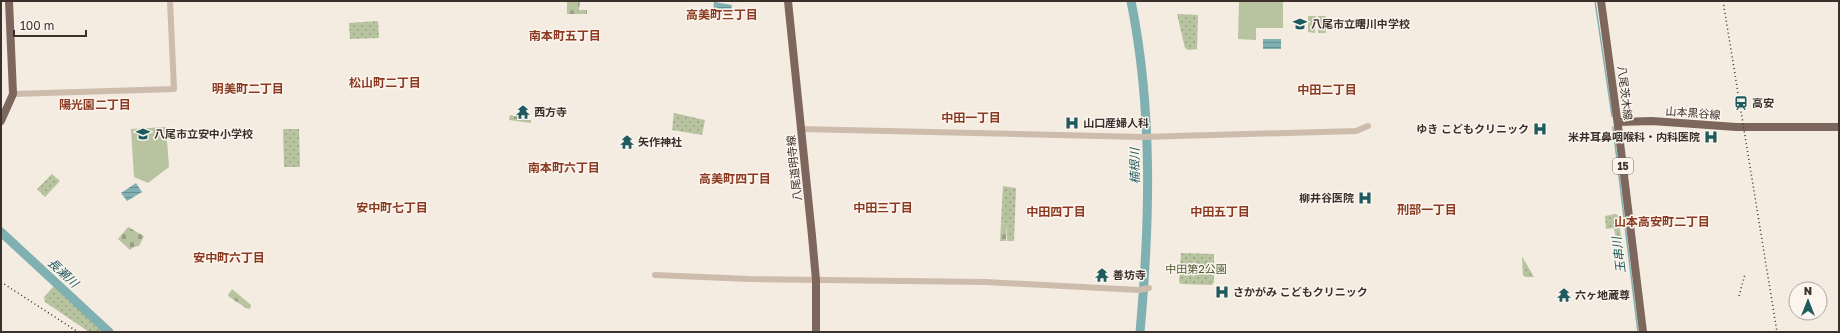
<svg xmlns="http://www.w3.org/2000/svg" width="1840" height="333" viewBox="0 0 1840 333" font-family="'Golos Text','Noto Sans JP',sans-serif">
<style>
.grass{fill:#b8c4a0}
.cemetery{fill:url(#cemetery-stones)}
.park{fill:url(#park-dots)}
.water{fill:url(#water-rules)}
.lines{fill:none;stroke-linecap:round;stroke-linejoin:round}
.stream{stroke:#7fb0b2;stroke-width:1.5}
.river{stroke:#7fb0b2;stroke-width:9}
.minor{stroke:#cdbbac;stroke-width:6}
.major{stroke:#7d675c;stroke-width:8}
.rail{stroke:#3b302b;stroke-width:1.5;stroke-dasharray:1 3;stroke-linecap:butt}
.labels{text-anchor:middle;stroke-width:3;stroke-linejoin:round;paint-order:stroke}
.shield{fill:#fbf5ee;stroke:#756b66;stroke-width:1}
.shield-label{font-size:10px;font-weight:bold;fill:#3b302b}
.poi-label{font-size:11px;font-weight:bold;fill:#3b302b;stroke:#fbf5ee;text-anchor:start}
.street-label{font-size:11px;fill:#3b302b;stroke:#fbf5ee}
.park-label{font-size:11px;fill:#4a5a2e;stroke:#fbf5ee}
.neighbourhood-label{font-size:12px;font-weight:bold;fill:#8c3b22;stroke:#fbf5ee}
.water-label{font-size:12px;font-style:italic;fill:#1f5a5e;stroke:#fbf5ee}
</style>
<defs>
<pattern id="cemetery-stones" width="16" height="16" patternUnits="userSpaceOnUse"><rect width="16" height="16" fill="#b8c4a0"/><path d="M2 7V4a2 2 0 0 1 4 0v3zM10 15v-3a2 2 0 0 1 4 0v3z" fill="#97a083"/></pattern>
<pattern id="park-dots" width="8" height="8" patternUnits="userSpaceOnUse"><rect width="8" height="8" fill="#b8c4a0"/><path d="M2 2h.1M6 6h.1" fill="none" stroke="#97a083" stroke-width="1.8" stroke-linecap="round"/></pattern>
<pattern id="water-rules" width="6" height="5" patternUnits="userSpaceOnUse"><rect width="6" height="5" fill="#7fb0b2"/><path d="M0 2.5h6" fill="none" stroke="#699091"/></pattern>
</defs>
<rect width="100%" height="100%" fill="#f4ebe1"/>
<g class="grass">
<polygon points="1239,1 1283,1 1283,28 1256,28 1256,40 1238,39"/>
<polygon points="1308,16 1316,16 1315,33 1308,32"/>
<rect x="1318" y="16" width="8" height="17"/>
<polygon points="166,127 169,167 148,183 134,177 131,129"/>
</g>
<g class="cemetery">
<polygon points="567,1 580,1 579,10 587,10 587,14 567,14"/>
<polygon points="510,115 527,117 527,120 531,120 531,123 509,120"/>
<polygon points="1001,223 1007,224 1006,241 1000,241"/>
<polygon points="128,227 144,236 139,246 134,247 130,250 118,239"/>
<polygon points="232,289 251,305 250,309 246,308 228,296"/>
</g>
<g class="park">
<polygon points="1177,14 1198,15 1197,49 1188,50 1185,48"/>
<polygon points="378,21 379,38 350,39 349,23"/>
<polygon points="674,113 705,120 702,135 672,130"/>
<polygon points="283,129 299,129 300,167 284,167"/>
<polygon points="52,174 60,181 45,197 37,189"/>
<polygon points="1003,186 1016,188 1014,241 1007,241 1007,224 1001,223"/>
<polygon points="1615,214 1618,215 1621,237 1616,239 1614,228 1606,229 1605,216"/>
<polygon points="1181,253 1214,254 1214,282 1212,285 1181,284 1179,282"/>
<polygon points="1522,258 1523,258 1534,277 1525,277 1523,275"/>
<polygon points="56,284 107,332 89,332 45,302 44,297"/>
</g>
<g class="water">
<polygon points="714,2 732,5 730,15 713,12"/>
<rect x="1263" y="39" width="18" height="10"/>
<polygon points="136,183 142,192 127,201 121,193"/>
</g>
<g class="lines">
<g class="stream">
<polyline points="1595,1 1612,116"/>
<polyline points="1613,127 1638,332"/>
</g>
<g class="river">
<path d="M1131,1C1153,110 1150,222 1140,332"/>
<polyline points="1,232 109,332"/>
</g>
<g class="minor">
<polyline points="13,94 174,89 170,1"/>
<polyline points="800,129 1142,137 1356,131 1368,126"/>
<polyline points="655,275 750,279 986,282 1139,290 1149,288"/>
</g>
<g class="major">
<polyline points="788,1 812,236 816,280 816,332"/>
<polyline points="1601,1 1618,126 1643,332"/>
<polyline points="1,121 13,94 9,1"/>
<polyline points="1618,122 1652,121 1736,127 1839,127"/>
</g>
<g class="rail">
<polyline points="1723,1 1777,332"/>
<polyline points="1,282 78,332"/>
<polyline points="1739,296 1745,274"/>
</g>
</g>
<defs>
<symbol id="school-bare" viewBox="-9 -9 18 18"><path d="M0-5L7-2L0 1L-7-2ZM-4 1L0 2.5L4 1V4Q0 6-4 4Z" fill="#1f5a5e" stroke="#fbf5ee" stroke-width="2.5" paint-order="stroke"/></symbol>
<symbol id="station-bare" viewBox="-9 -9 18 18"><path d="M-3-6H3Q5-6 5-4V2Q5 4 3 4L4.5 6H3L1.5 4h-3L-3 6H-4.5L-3 4Q-5 4-5 2V-4Q-5-6-3-6ZM-3.5-4v3h7v-3ZM-3.5 1v1.5H-2V1ZM2 1v1.5H3.5V1Z" fill="#1f5a5e" stroke="#fbf5ee" stroke-width="2.5" paint-order="stroke"/></symbol>
<symbol id="temple-bare" viewBox="-9 -9 18 18"><path d="M0-6L5-2H3V0L6.5 2.5H4V6H1.5V3h-3V6H-4V2.5H-6.5L-3 0V-2H-5Z" fill="#1f5a5e" stroke="#fbf5ee" stroke-width="2.5" paint-order="stroke"/></symbol>
<symbol id="hospital-bare" viewBox="-9 -9 18 18"><path d="M-5-5h3v3.5h4V-5h3V5h-3V1.5h-4V5h-3Z" fill="#1f5a5e" stroke="#fbf5ee" stroke-width="2.5" paint-order="stroke"/></symbol>
</defs>
<g fill-rule="evenodd">
<use href="#school-bare" x="1290" y="14" width="20" height="20"/>
<use href="#station-bare" x="1731" y="93" width="20" height="20"/>
<use href="#temple-bare" x="513" y="102" width="20" height="20"/>
<use href="#hospital-bare" x="1062" y="113" width="20" height="20"/>
<use href="#hospital-bare" x="1530" y="119" width="20" height="20"/>
<use href="#school-bare" x="133" y="124" width="20" height="20"/>
<use href="#hospital-bare" x="1701" y="127" width="20" height="20"/>
<use href="#temple-bare" x="617" y="132" width="20" height="20"/>
<use href="#hospital-bare" x="1355" y="188" width="20" height="20"/>
<use href="#temple-bare" x="1092" y="265" width="20" height="20"/>
<use href="#hospital-bare" x="1212" y="282" width="20" height="20"/>
<use href="#temple-bare" x="1554" y="285" width="20" height="20"/>
</g>
<g class="labels">
<rect class="shield" x="1613" y="158" width="20" height="16" rx="3"/>
<g class="shield-label">
<text x="1623" y="170">15</text>
</g>
<g class="poi-label">
<text x="1311" y="28">八尾市立曙川中学校</text>
<text x="1752" y="107">高安</text>
<text x="534" y="116">西方寺</text>
<text x="1083" y="127">山口産婦人科</text>
<text x="1529" y="133" text-anchor="end">ゆき こどもクリニック</text>
<text x="154" y="138">八尾市立安中小学校</text>
<text x="1700" y="141" text-anchor="end">米井耳鼻咽喉科・内科医院</text>
<text x="638" y="146">矢作神社</text>
<text x="1354" y="202" text-anchor="end">柳井谷医院</text>
<text x="1113" y="279">善坊寺</text>
<text x="1233" y="296">さかがみ こどもクリニック</text>
<text x="1575" y="299">六ヶ地蔵尊</text>
</g>
<g class="street-label">
<text transform="translate(1625 93) rotate(83)" y="4">八尾茨木線</text>
<text transform="translate(1693 113) rotate(4)" y="4">山本黒谷線</text>
<text transform="translate(794 168) rotate(-96)" y="4">八尾道明寺線</text>
</g>
<g class="park-label">
<text x="1196" y="273">中田第2公園</text>
</g>
<g class="neighbourhood-label">
<text x="722" y="19">高美町三丁目</text>
<text x="565" y="40">南本町五丁目</text>
<text x="385" y="87">松山町二丁目</text>
<text x="248" y="93">明美町二丁目</text>
<text x="1327" y="94">中田二丁目</text>
<text x="95" y="109">陽光園二丁目</text>
<text x="971" y="122">中田一丁目</text>
<text x="564" y="172">南本町六丁目</text>
<text x="735" y="183">高美町四丁目</text>
<text x="392" y="212">安中町七丁目</text>
<text x="883" y="212">中田三丁目</text>
<text x="1427" y="214">刑部一丁目</text>
<text x="1056" y="216">中田四丁目</text>
<text x="1220" y="216">中田五丁目</text>
<text x="1662" y="226">山本高安町二丁目</text>
<text x="229" y="262">安中町六丁目</text>
</g>
<g class="water-label">
<text transform="translate(1135 166) rotate(-91)" y="4">楠根川</text>
<text transform="translate(1619 255) rotate(-97)" y="4">玉串川</text>
<text transform="translate(63 273) rotate(43)" y="4">長瀬川</text>
</g>
</g>
<rect width="1840" height="333" fill="none" stroke="#3b302b" stroke-width="4"/>
<g transform="translate(1808 301)"><circle r="19" fill="#fbf5ee" stroke="#aea6a0"/>
<path d="M0-3L7 15L0 10L-7 15Z" fill="#1f5a5e"/>
<text y="-6" font-size="11" font-weight="bold" text-anchor="middle" fill="#3b302b">N</text>
</g>
<path d="M14 30v6h72v-6" fill="none" stroke="#3b302b" stroke-width="2"/>
<text x="20" y="30" font-size="12" fill="#3b302b" stroke="#fbf5ee" stroke-width="3" paint-order="stroke">100 m</text>
</svg>
